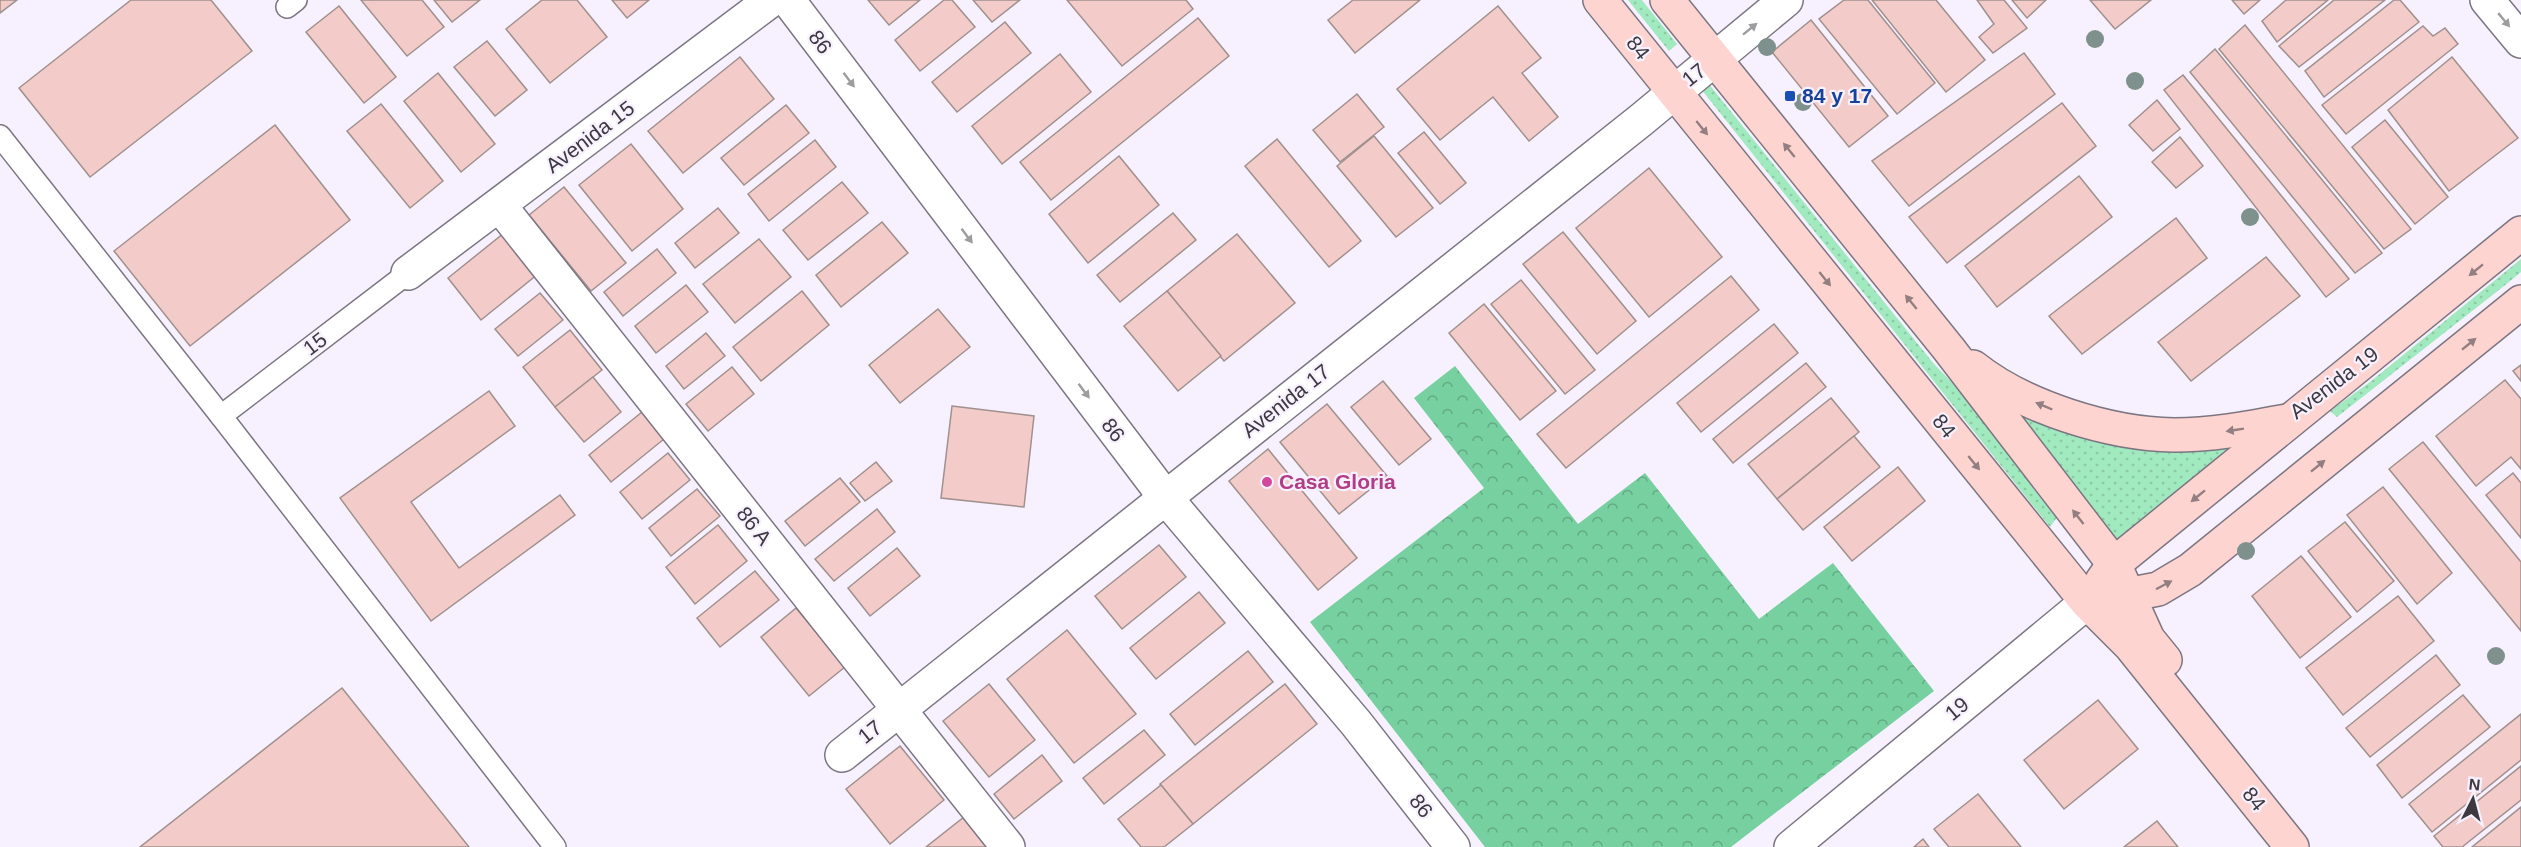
<svg xmlns="http://www.w3.org/2000/svg" width="2521" height="847" viewBox="0 0 2521 847" font-family="Arial,sans-serif">
<style>
.grass{fill:url(#grass-dots)}
.forest{fill:url(#forest-crowns)}
.building{fill:#f3ccc9;stroke:#a0908e;stroke-width:1.5}
.lines{fill:none;stroke-linecap:round;stroke-linejoin:round}
.lane-casing{stroke:#7c7683;stroke-width:24}
.street-casing{stroke:#7c7683;stroke-width:36}
.secondary-casing{stroke:#7c7683;stroke-width:36}
.lane{stroke:#fff;stroke-width:21}
.street{stroke:#fff;stroke-width:33}
.secondary{stroke:#fed4d1;stroke-width:33}
.tree{fill:#7f918c}
.oneway{fill:#9e9c9f}
.oneway2{fill:#937f81}
.transit-dot{fill:#1a4fb4;stroke:#f7f0fe;stroke-width:2}
.hotel-dot{fill:#d1479c;stroke:#f7f0fe;stroke-width:2}
.labels{text-anchor:middle;stroke-width:4.5;stroke-linejoin:round;paint-order:stroke}
.street-label{font-size:21px;fill:#3c393f;stroke:#f7f0fe}
.transit-label{font-size:21px;font-weight:bold;fill:#164399;stroke:#f7f0fe;text-anchor:start}
.hotel-label{font-size:21px;font-weight:bold;fill:#b23c85;stroke:#f7f0fe;text-anchor:start}
</style>
<defs>
<pattern id="grass-dots" width="8" height="8" patternUnits="userSpaceOnUse" patternTransform="scale(1.5)"><rect width="8" height="8" fill="#a1e9bf"/><path d="M2 2h.1M6 6h.1" fill="none" stroke="#8cc9a5" stroke-width="1.8" stroke-linecap="round"/></pattern>
<pattern id="forest-crowns" width="20" height="18" patternUnits="userSpaceOnUse" patternTransform="scale(1.5)"><rect width="20" height="18" fill="#77d09f"/><path d="M2 6a3 3 0 1 1 6 0M12 15a3 3 0 1 1 6 0" fill="none" stroke="#63aa83"/></pattern>
</defs>
<rect width="100%" height="100%" fill="#f7f0fe"/>
<g class="grass">
<polygon points="1628,0 1642,0 1677,44 1669,51"/>
<polygon points="1696,68 1934,364 1968,399 2058,516 2050,527 1689,74"/>
<polygon points="2521,259 2521,272 2504,286 2337,417 2330,411 2370,382"/>
<polygon points="1996,386 2116,428 2293,420 2114,564"/>
</g>
<polygon class="forest" points="1455,366 1578,524 1645,473 1759,619 1833,563 1934,691 1731,847 1485,847 1310,622 1484,488 1414,398"/>
<g class="building">
<polygon points="0,0 17,0 0,13"/>
<polygon points="131,0 211,0 252,51 90,177 19,88"/>
<polygon points="361,0 422,0 444,27 407,56"/>
<polygon points="434,0 480,0 452,22"/>
<polygon points="542,0 577,0 607,37 550,83 506,29"/>
<polygon points="612,0 649,0 627,18"/>
<polygon points="868,0 920,0 889,25"/>
<polygon points="944,0 952,0 975,27 920,71 895,40"/>
<polygon points="973,0 1020,0 992,22"/>
<polygon points="1067,0 1186,0 1193,9 1122,66"/>
<polygon points="1353,0 1420,0 1355,53 1328,20"/>
<polygon points="1844,0 1868,0 1935,83 1897,114 1819,19"/>
<polygon points="1872,0 1936,0 1985,60 1946,92"/>
<polygon points="1977,0 2004,0 2027,28 1993,53 1979,37 1994,24"/>
<polygon points="2012,0 2046,0 2027,18"/>
<polygon points="2090,0 2151,0 2115,29"/>
<polygon points="2232,0 2260,0 2244,14"/>
<polygon points="2286,0 2328,0 2277,42 2262,21"/>
<polygon points="2334,0 2385,0 2299,67 2279,46"/>
<polygon points="2394,0 2400,0 2419,22 2324,97 2305,71"/>
<polygon points="339,6 396,77 364,103 306,32"/>
<polygon points="1498,6 1541,58 1522,73 1558,117 1529,141 1493,97 1440,140 1397,89"/>
<polygon points="1198,18 1229,56 1051,200 1020,162"/>
<polygon points="1811,20 1888,116 1849,147 1772,52"/>
<polygon points="1005,22 1031,53 957,112 932,82"/>
<polygon points="2245,25 2411,229 2384,249 2219,49"/>
<polygon points="2423,26 2433,36 2445,28 2458,44 2346,134 2322,105"/>
<polygon points="487,41 527,90 495,116 454,67"/>
<polygon points="2215,49 2382,253 2355,273 2190,72"/>
<polygon points="2024,53 2055,94 1909,206 1872,161"/>
<polygon points="1060,54 1091,92 1002,164 972,126"/>
<polygon points="740,57 774,99 683,173 648,131"/>
<polygon points="2452,57 2518,138 2449,191 2388,110"/>
<polygon points="438,73 495,144 461,172 404,101"/>
<polygon points="2183,75 2349,279 2326,297 2164,90"/>
<polygon points="1357,94 1384,127 1340,162 1313,130"/>
<polygon points="2157,100 2180,129 2153,151 2129,125"/>
<polygon points="2062,103 2096,146 1947,263 1909,217"/>
<polygon points="381,104 443,181 410,208 347,131"/>
<polygon points="786,105 809,133 744,185 721,158"/>
<polygon points="2385,120 2448,197 2415,224 2352,147"/>
<polygon points="275,125 350,220 190,346 114,251"/>
<polygon points="1424,132 1466,183 1440,204 1398,153"/>
<polygon points="1374,136 1433,208 1396,237 1337,166"/>
<polygon points="2180,137 2203,166 2176,188 2152,162"/>
<polygon points="1277,139 1361,241 1329,267 1245,166"/>
<polygon points="815,140 836,167 769,221 748,194"/>
<polygon points="631,144 683,209 632,251 579,185"/>
<polygon points="1119,156 1159,205 1088,263 1049,214"/>
<polygon points="1649,168 1722,257 1649,317 1576,228"/>
<polygon points="2079,176 2112,217 1997,307 1965,266"/>
<polygon points="842,182 868,213 808,260 783,230"/>
<polygon points="564,187 626,263 591,291 529,215"/>
<polygon points="718,208 739,233 695,268 675,243"/>
<polygon points="1173,213 1196,240 1120,302 1097,275"/>
<polygon points="2176,218 2207,258 2082,354 2049,316"/>
<polygon points="882,222 908,253 841,307 816,275"/>
<polygon points="1563,232 1636,321 1597,354 1523,264"/>
<polygon points="504,233 538,274 481,320 448,278"/>
<polygon points="1237,234 1295,303 1224,361 1167,291"/>
<polygon points="759,239 791,277 735,323 703,284"/>
<polygon points="657,249 676,273 623,316 604,292"/>
<polygon points="2266,257 2300,296 2191,381 2158,342"/>
<polygon points="1731,276 1759,310 1566,468 1537,434"/>
<polygon points="1521,280 1595,370 1565,394 1491,304"/>
<polygon points="686,285 708,312 656,353 635,326"/>
<polygon points="802,291 829,325 761,381 733,347"/>
<polygon points="1167,291 1221,356 1178,391 1124,326"/>
<polygon points="540,293 563,320 518,356 495,329"/>
<polygon points="1484,304 1556,391 1520,420 1449,333"/>
<polygon points="938,309 970,347 900,403 869,365"/>
<polygon points="1774,324 1798,353 1701,432 1677,403"/>
<polygon points="570,330 602,370 555,407 523,367"/>
<polygon points="706,333 725,356 684,389 666,366"/>
<polygon points="1806,363 1826,387 1733,463 1713,439"/>
<polygon points="2521,365 2521,381 2513,371"/>
<polygon points="732,367 754,394 708,431 686,404"/>
<polygon points="593,377 621,412 584,442 555,407"/>
<polygon points="2505,380 2521,399 2521,469 2511,457 2476,486 2436,436"/>
<polygon points="1383,381 1431,439 1399,465 1351,407"/>
<polygon points="489,391 515,426 411,502 459,568 560,495 575,515 431,621 340,498"/>
<polygon points="1831,398 1859,432 1777,499 1748,464"/>
<polygon points="1327,404 1387,476 1339,514 1280,442"/>
<polygon points="952,406 1034,416 1024,507 941,498"/>
<polygon points="642,412 664,439 611,482 589,455"/>
<polygon points="1854,436 1880,467 1803,530 1777,499"/>
<polygon points="2423,442 2521,562 2521,631 2389,469"/>
<polygon points="1268,449 1357,558 1318,590 1229,481"/>
<polygon points="668,453 690,480 642,519 620,492"/>
<polygon points="876,462 892,481 865,501 850,483"/>
<polygon points="1898,467 1925,501 1852,561 1824,527"/>
<polygon points="2513,473 2521,483 2521,538 2486,495"/>
<polygon points="840,478 860,502 805,546 785,521"/>
<polygon points="2383,487 2452,573 2417,604 2347,515"/>
<polygon points="697,489 720,516 671,556 649,528"/>
<polygon points="877,509 895,532 834,581 815,559"/>
<polygon points="2345,522 2394,581 2357,612 2308,551"/>
<polygon points="718,525 747,561 695,604 666,567"/>
<polygon points="1159,545 1186,577 1122,629 1095,596"/>
<polygon points="897,548 920,576 870,616 848,588"/>
<polygon points="2301,556 2351,617 2300,658 2252,596"/>
<polygon points="755,571 779,600 720,647 697,618"/>
<polygon points="1199,592 1225,623 1156,679 1130,648"/>
<polygon points="2398,596 2434,641 2343,715 2306,668"/>
<polygon points="796,608 845,667 809,696 761,637"/>
<polygon points="1067,630 1136,714 1074,763 1007,679"/>
<polygon points="1248,651 1273,682 1195,745 1170,714"/>
<polygon points="2436,655 2460,685 2370,757 2346,728"/>
<polygon points="989,684 1035,740 989,777 943,721"/>
<polygon points="1285,684 1317,724 1193,824 1160,784"/>
<polygon points="342,688 469,847 140,847"/>
<polygon points="2463,695 2490,727 2402,798 2377,765"/>
<polygon points="2098,700 2138,749 2064,809 2024,760"/>
<polygon points="2521,714 2521,760 2432,832 2409,804"/>
<polygon points="1144,730 1165,755 1104,804 1083,778"/>
<polygon points="900,746 944,800 890,844 846,789"/>
<polygon points="1042,755 1062,781 1014,819 994,794"/>
<polygon points="2521,766 2521,800 2462,847 2443,847 2434,836"/>
<polygon points="1161,785 1193,824 1164,847 1141,847 1118,819"/>
<polygon points="1978,794 2021,847 1949,847 1934,829"/>
<polygon points="2521,807 2521,847 2472,847"/>
<polygon points="964,817 988,847 926,847"/>
<polygon points="2157,821 2178,847 2124,847"/>
<polygon points="1923,839 1929,847 1914,847"/>
</g>
<g class="lines">
<defs>
<g id="lane">
<polyline points="287,7 296,0"/>
<polyline points="0,136 221,416 555,847"/>
<polyline points="221,416 408,273"/>
</g>
<g id="street">
<polyline points="788,0 1165,497 1356,723 1453,847"/>
<polyline points="2487,0 2521,41"/>
<polyline points="500,206 1008,847"/>
<polyline points="408,273 771,0"/>
<polyline points="842,755 1641,120 1786,0"/>
<polyline points="1791,847 2087,602"/>
</g>
<g id="secondary">
<polyline points="1600,0 2087,602 2130,645 2292,847"/>
<polyline points="1667,0 1948,348 2114,564 2148,639 2165,660"/>
<path d="M1973,367C2023,407 2109,434 2174,435C2212,435 2249,428 2287,421"/>
<polyline points="2102,581 2114,564 2521,233"/>
<polyline points="2106,599 2158,589 2190,570 2521,302"/>
</g>
</defs>
<use href="#lane" class="lane-casing"/>
<use href="#street" class="street-casing"/>
<use href="#secondary" class="secondary-casing"/>
<use href="#lane" class="lane"/>
<use href="#street" class="street"/>
<use href="#secondary" class="secondary"/>
</g>
<g class="tree">
<circle cx="2095" cy="39" r="9"/>
<circle cx="1767" cy="47" r="9"/>
<circle cx="2135" cy="81" r="9"/>
<circle cx="1803" cy="102" r="9"/>
<circle cx="2250" cy="217" r="9"/>
<circle cx="2246" cy="551" r="9"/>
<circle cx="2496" cy="656" r="9"/>
</g>
<defs><path id="oneway-solid" d="M-6-.8H1V-3.2L6.5 0L1 3.2V.8H-6Z" transform="scale(1.5)"/></defs>
<g class="oneway">
<use href="#oneway-solid" transform="translate(2504 20) rotate(50)"/>
<use href="#oneway-solid" transform="translate(1750 29) rotate(-39)"/>
<use href="#oneway-solid" transform="translate(849 80) rotate(53)"/>
<use href="#oneway-solid" transform="translate(967 236) rotate(53)"/>
<use href="#oneway-solid" transform="translate(1084 391) rotate(53)"/>
</g>
<g class="oneway2">
<use href="#oneway-solid" transform="translate(1702 128) rotate(51)"/>
<use href="#oneway-solid" transform="translate(1789 150) rotate(-129)"/>
<use href="#oneway-solid" transform="translate(2476 270) rotate(141)"/>
<use href="#oneway-solid" transform="translate(1825 279) rotate(51)"/>
<use href="#oneway-solid" transform="translate(1911 302) rotate(-129)"/>
<use href="#oneway-solid" transform="translate(2469 344) rotate(-39)"/>
<use href="#oneway-solid" transform="translate(2044 406) rotate(-157)"/>
<use href="#oneway-solid" transform="translate(2235 430) rotate(171)"/>
<use href="#oneway-solid" transform="translate(1974 463) rotate(51)"/>
<use href="#oneway-solid" transform="translate(2318 466) rotate(-39)"/>
<use href="#oneway-solid" transform="translate(2198 496) rotate(141)"/>
<use href="#oneway-solid" transform="translate(2078 517) rotate(-128)"/>
<use href="#oneway-solid" transform="translate(2164 585) rotate(-28)"/>
</g>
<rect class="transit-dot" x="1784" y="90" width="12" height="12" rx="3"/>
<circle class="hotel-dot" cx="1267" cy="482" r="6"/>
<g class="labels">
<g class="street-label">
<text transform="translate(820 42) rotate(53)" y="7">86</text>
<text transform="translate(1638 48) rotate(52)" y="7">84</text>
<text transform="translate(1694 75) rotate(-39)" y="7">17</text>
<text transform="translate(590 137) rotate(-37)" y="7">Avenida 15</text>
<text transform="translate(315 344) rotate(-37)" y="7">15</text>
<text transform="translate(2334 383) rotate(-37)" y="7">Avenida 19</text>
<text transform="translate(1286 401) rotate(-38)" y="7">Avenida 17</text>
<text transform="translate(1944 426) rotate(51)" y="7">84</text>
<text transform="translate(1113 430) rotate(53)" y="7">86</text>
<text transform="translate(754 526) rotate(52)" y="7">86 A</text>
<text transform="translate(1957 709) rotate(-40)" y="7">19</text>
<text transform="translate(870 732) rotate(-39)" y="7">17</text>
<text transform="translate(2254 799) rotate(51)" y="7">84</text>
<text transform="translate(1421 806) rotate(52)" y="7">86</text>
</g>
<g class="transit-label">
<text x="1802" y="103">84 y 17</text>
</g>
<g class="hotel-label">
<text x="1279" y="489">Casa Gloria</text>
</g>
</g>
<g transform="translate(2473 799) rotate(6)" stroke="#f7f0fe" stroke-width="4.5" paint-order="stroke">
<path d="M0-4.5L10 22L0 15L-10 22Z" fill="#3c393f"/>
<text y="-9" font-size="16" font-weight="bold" text-anchor="middle" fill="#3c393f">N</text>
</g>
</svg>
